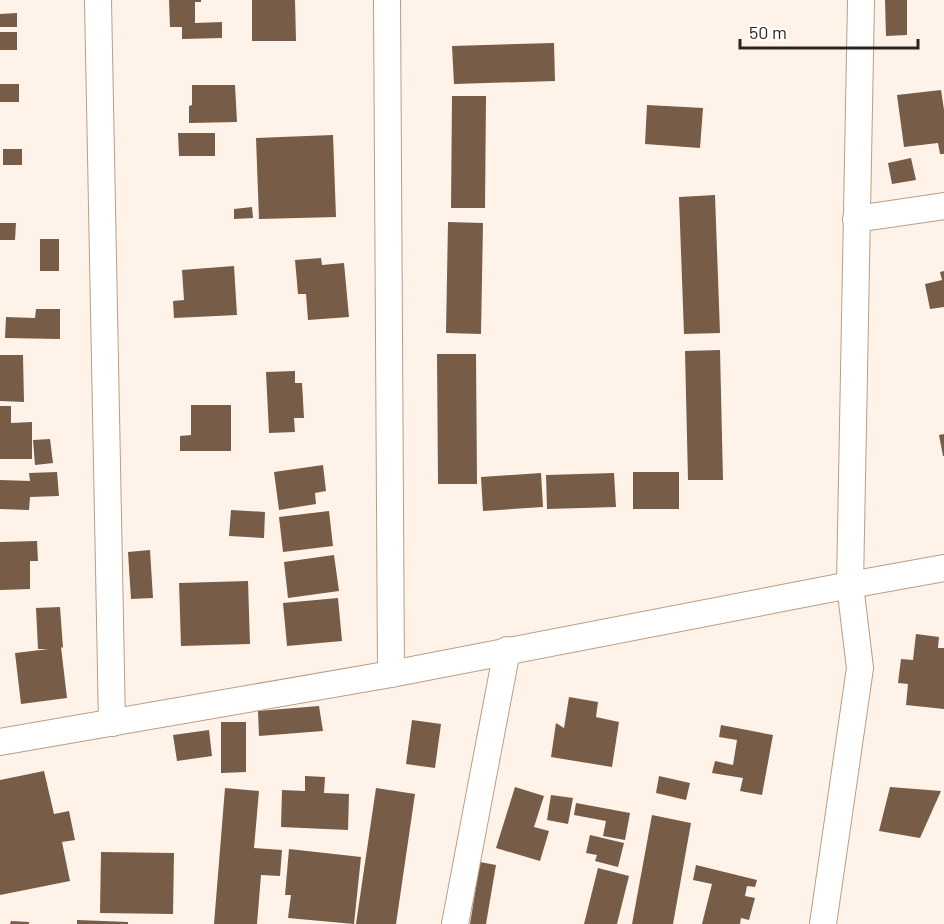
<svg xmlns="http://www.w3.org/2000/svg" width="944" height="924" viewBox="0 0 944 924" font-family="Barlow,sans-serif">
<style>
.building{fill:#775c47}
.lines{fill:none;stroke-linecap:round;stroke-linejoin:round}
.minor-casing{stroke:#bb9d86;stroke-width:28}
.minor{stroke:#fff;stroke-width:26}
</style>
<rect width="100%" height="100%" fill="#fff2e8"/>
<g class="building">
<polygon points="169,0 201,0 201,2 195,2 195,23 222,22 222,38 182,39 182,27 170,27"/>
<polygon points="252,0 295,0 296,41 252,41"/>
<polygon points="885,0 907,0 907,35 886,36"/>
<polygon points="17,13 17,27 0,27 0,14"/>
<rect x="0" y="32" width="17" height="18"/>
<polygon points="554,43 555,81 454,84 452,46"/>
<rect x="0" y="84" width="19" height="18"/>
<polygon points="192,85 235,85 237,122 189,123 189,106 192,105"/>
<polygon points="941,90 944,110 944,154 940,154 938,143 904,147 897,95"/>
<polygon points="452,96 486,96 485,208 451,208"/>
<polygon points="647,105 703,108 700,148 645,144"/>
<polygon points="178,133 215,133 215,156 179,156"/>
<polygon points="333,135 336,217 259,219 256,138"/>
<rect x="3" y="149" width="19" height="16"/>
<polygon points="911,158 916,180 892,184 888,163"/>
<polygon points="715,195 720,333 684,334 679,197"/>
<polygon points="252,207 253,218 234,219 234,209"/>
<polygon points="448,222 483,223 481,334 446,333"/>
<polygon points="0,223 16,223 15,240 0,240"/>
<rect x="40" y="239" width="19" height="32"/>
<polygon points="321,258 322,265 344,263 349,317 308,320 306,294 298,294 295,260"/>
<polygon points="234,266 237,315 174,318 173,301 184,300 182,270"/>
<polygon points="944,271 944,307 930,309 925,284 942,280 940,272"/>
<polygon points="36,309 60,309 60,339 5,338 6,317 35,318"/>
<polygon points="720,350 723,480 688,480 685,351"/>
<polygon points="437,354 476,354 477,484 438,484"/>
<polygon points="0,355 23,355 24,402 0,401"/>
<polygon points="295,371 295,383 302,383 304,418 294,418 295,432 269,433 266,372"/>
<polygon points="191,405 231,405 231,451 180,451 180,436 191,435"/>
<polygon points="0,406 11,406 11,423 32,422 32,459 0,459"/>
<polygon points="944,434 944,456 943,456 939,435"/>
<polygon points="50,439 53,463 35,465 33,440"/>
<polygon points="323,465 326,491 315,493 316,504 279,510 274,472"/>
<polygon points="57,472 59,496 30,497 29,510 0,509 0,480 30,481 29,473"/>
<rect x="633" y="472" width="46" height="37"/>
<polygon points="541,473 543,507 483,511 481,477"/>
<polygon points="614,473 616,507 547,509 546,475"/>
<polygon points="231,510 265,512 264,538 229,536"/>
<polygon points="329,511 333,546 283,552 279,517"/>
<polygon points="37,541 38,561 30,561 30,589 0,590 0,542"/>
<polygon points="150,550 153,598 131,599 128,552"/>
<polygon points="334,555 339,591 288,598 284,562"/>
<polygon points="248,581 250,644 181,646 179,583"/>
<polygon points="338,598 342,641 287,646 283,603"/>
<polygon points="60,607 63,648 61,647 67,698 21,704 15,653 49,649 38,649 36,608"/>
<polygon points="916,634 939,637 938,648 944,648 944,709 906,705 908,684 898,683 901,659 913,660"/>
<polygon points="569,697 598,702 596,717 619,722 612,767 551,757 556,723 564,728"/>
<polygon points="319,706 323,731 259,736 258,711"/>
<polygon points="412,720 441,724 435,768 406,764"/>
<polygon points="221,722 246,722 246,772 221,773"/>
<polygon points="721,725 773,735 762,795 740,791 743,778 712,773 715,761 733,765 737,740 719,737"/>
<polygon points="209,730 212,756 177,761 173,735"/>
<polygon points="44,771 54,814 69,811 75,840 62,842 70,881 0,895 0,780"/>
<polygon points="305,776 325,777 324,793 349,794 348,830 281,827 282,790 305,791"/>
<polygon points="659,776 690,783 686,800 656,793"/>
<polygon points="515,787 544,796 534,827 549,831 540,861 496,848"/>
<polygon points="890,787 941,791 920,838 879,831"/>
<polygon points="225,788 259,791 254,848 282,850 280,876 261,875 257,924 214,924"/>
<polygon points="376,788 415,794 396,924 356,924"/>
<polygon points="551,795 573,798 568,824 547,820"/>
<polygon points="576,803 630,813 625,840 603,836 606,821 574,815"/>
<polygon points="652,815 691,823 673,924 632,924"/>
<polygon points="590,835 624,843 618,867 595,861 597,855 586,853"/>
<polygon points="289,849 361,857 354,924 288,918 291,895 285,895"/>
<polygon points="101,852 174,853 173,914 100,913"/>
<polygon points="480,862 496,865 486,924 470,924"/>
<polygon points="696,865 757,880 755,887 747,886 745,896 755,898 749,920 741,918 740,924 702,924 712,884 693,880"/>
<polygon points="598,868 629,876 617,924 584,924"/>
<polygon points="77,920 128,922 128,924 77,924"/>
<polygon points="11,921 29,922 29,924 10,924"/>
</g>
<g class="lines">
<defs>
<g id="minor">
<polyline points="98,0 112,723"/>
<polyline points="387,0 391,674"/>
<polyline points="856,219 944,206"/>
<polyline points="0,742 391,674 850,585 944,568"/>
<polyline points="455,924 507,650"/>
<polyline points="823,924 860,668 850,585 861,0"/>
</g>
</defs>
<use href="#minor" class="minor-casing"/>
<use href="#minor" class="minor"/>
</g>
<path d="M740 39v9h178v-9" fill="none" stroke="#2f241a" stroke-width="3"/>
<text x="749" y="39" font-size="18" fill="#2f241a" stroke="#ffffff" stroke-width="4.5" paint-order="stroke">50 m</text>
</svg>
